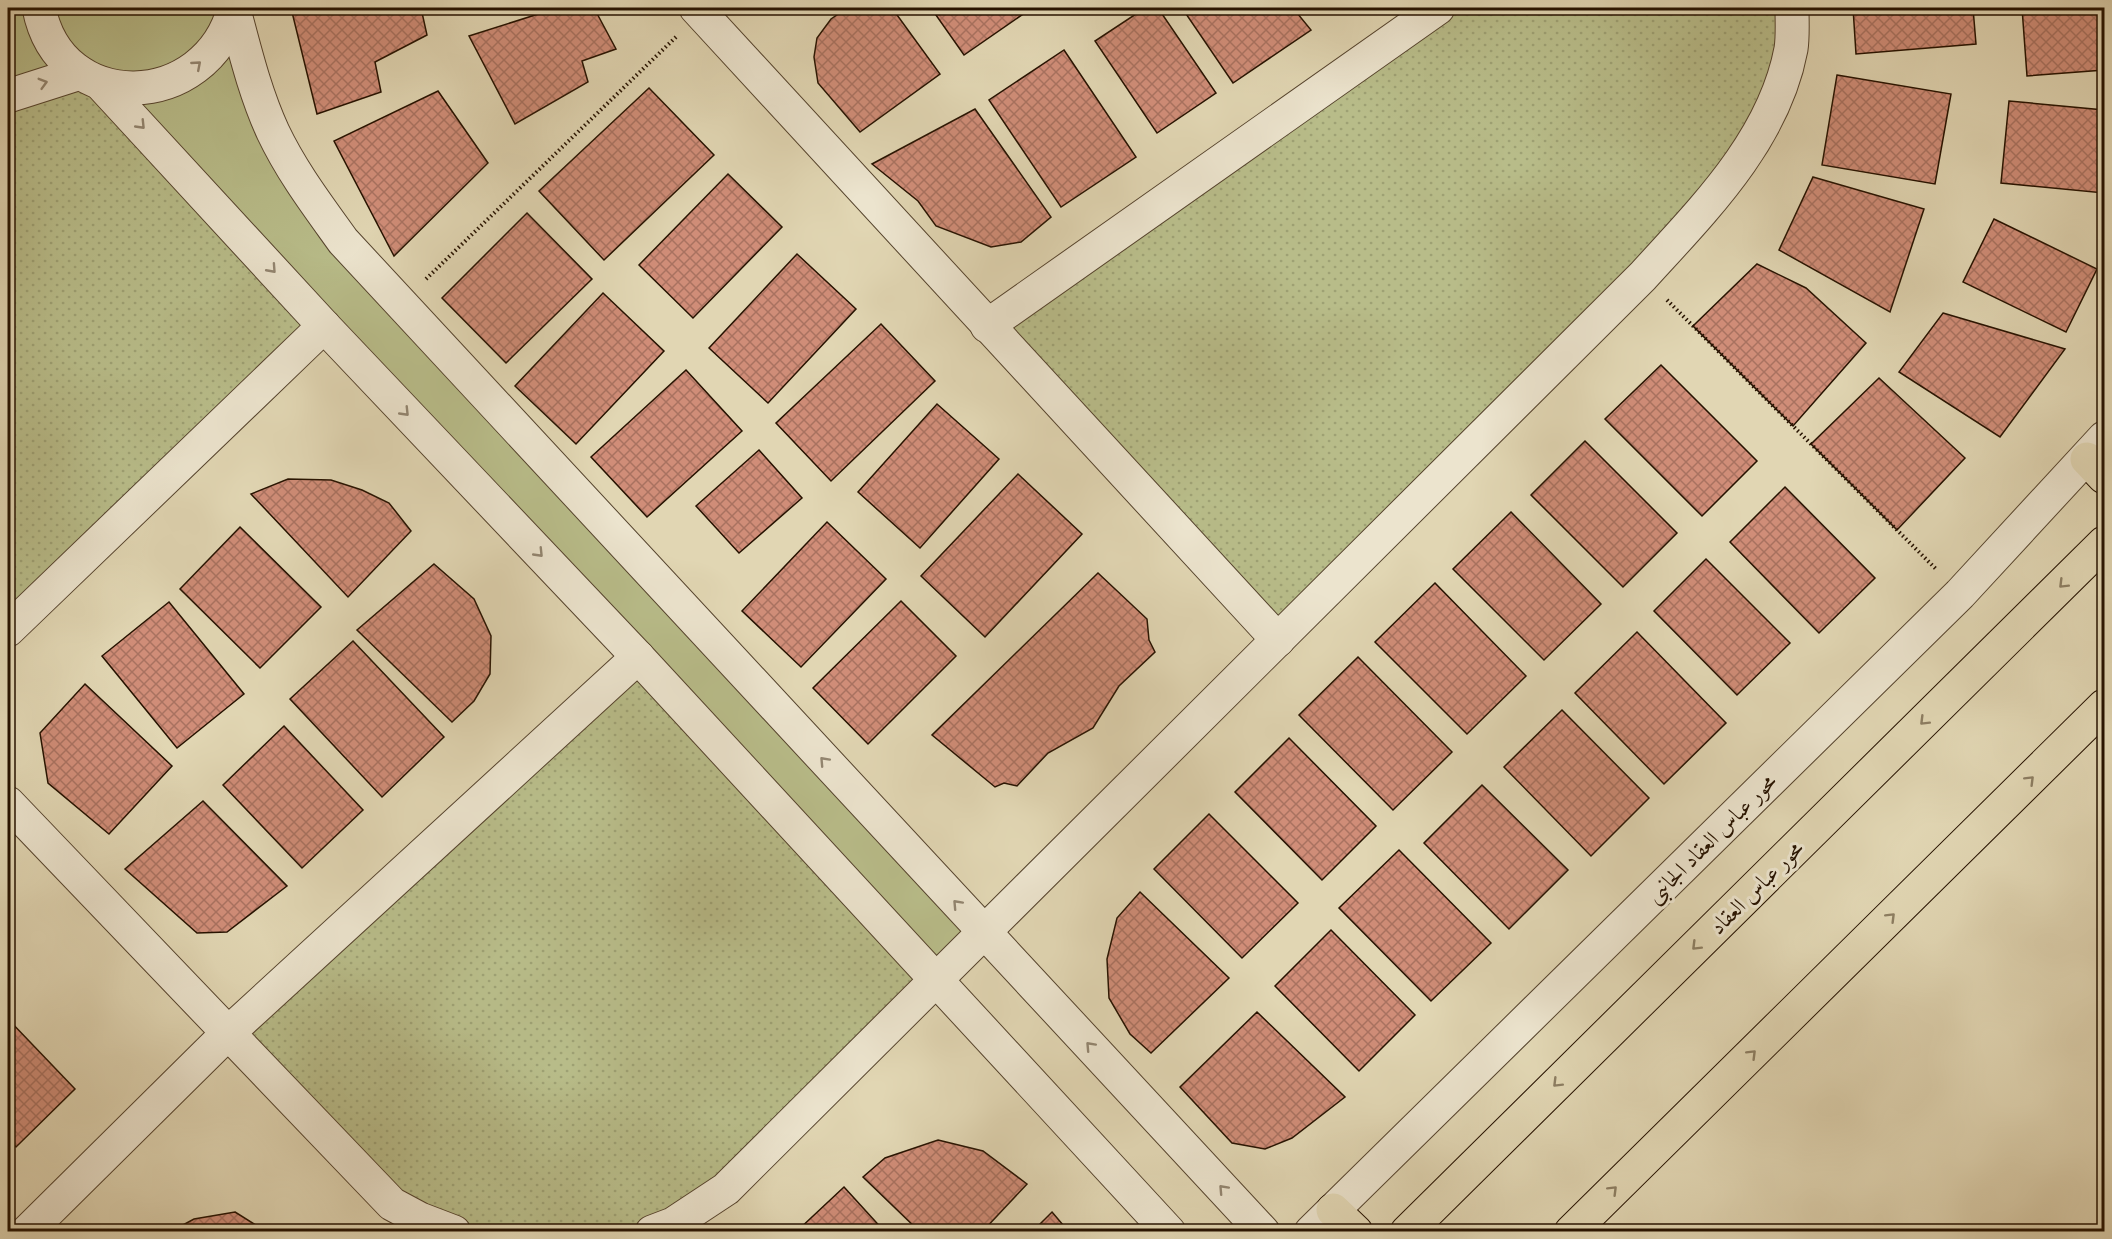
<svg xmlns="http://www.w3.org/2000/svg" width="2112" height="1239" viewBox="0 0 2112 1239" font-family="'IM FELL English',Amiri,serif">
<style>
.grass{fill:#b8bc89;stroke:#6f6744;stroke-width:1.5}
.park{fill:url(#park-dots);stroke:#6f6744;stroke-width:1.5}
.building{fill:url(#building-cross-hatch);stroke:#261200;stroke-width:1.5}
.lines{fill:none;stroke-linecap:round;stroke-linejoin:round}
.minor-casing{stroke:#55432d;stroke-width:35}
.tertiary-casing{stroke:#55432d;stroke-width:35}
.primary-casing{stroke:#261200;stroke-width:35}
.path{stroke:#261200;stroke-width:4;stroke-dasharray:1.5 3;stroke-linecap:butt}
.minor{stroke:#ece4ce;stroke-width:33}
.tertiary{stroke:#ece4ce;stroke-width:33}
.primary{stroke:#e1d6b3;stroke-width:33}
.oneway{stroke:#938671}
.oneway2{stroke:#8d7e62}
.labels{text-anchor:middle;stroke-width:6;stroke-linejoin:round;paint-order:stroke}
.street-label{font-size:22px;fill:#261200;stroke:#ece4ce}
</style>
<defs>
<pattern id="park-dots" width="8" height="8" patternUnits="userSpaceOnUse" patternTransform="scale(1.5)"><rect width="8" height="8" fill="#b8bc89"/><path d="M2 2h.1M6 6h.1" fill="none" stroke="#9ea174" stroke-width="1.8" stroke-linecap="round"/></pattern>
<pattern id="building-cross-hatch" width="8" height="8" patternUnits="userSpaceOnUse" patternTransform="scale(1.5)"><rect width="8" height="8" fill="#d08d78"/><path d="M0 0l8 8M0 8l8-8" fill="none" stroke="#a97260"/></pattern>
</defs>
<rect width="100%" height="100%" fill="#e1d6b3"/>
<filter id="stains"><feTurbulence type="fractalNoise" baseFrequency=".00333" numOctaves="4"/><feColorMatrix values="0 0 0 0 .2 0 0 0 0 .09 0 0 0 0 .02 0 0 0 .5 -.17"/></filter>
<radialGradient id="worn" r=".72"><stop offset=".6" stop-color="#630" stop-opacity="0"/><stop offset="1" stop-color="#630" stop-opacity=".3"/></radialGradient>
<polygon class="grass" points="8,8 234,8 305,189 984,933 936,981 324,326 8,96"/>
<g class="park">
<polygon points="1438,8 1792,8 1742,157 1278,640 987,326"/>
<polygon points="80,73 324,326 8,630 8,96"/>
<polygon points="638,657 936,981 726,1189 652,1231 454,1231 420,1219 227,1034"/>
</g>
<g class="building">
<polygon points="291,8 421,8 427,35 375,62 381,92 317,114"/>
<polygon points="557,8 594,8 616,49 582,61 588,82 515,124 469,36"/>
<polygon points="847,8 892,8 940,74 860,132 818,83 814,57 817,38 831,19"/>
<polygon points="931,8 1028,8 1029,10 964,55"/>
<polygon points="1145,8 1158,8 1216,93 1157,133 1095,41"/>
<polygon points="1182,8 1293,8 1311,30 1233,83"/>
<polygon points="1853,8 1973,8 1976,44 1856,54"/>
<polygon points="2022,8 2104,8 2104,70 2027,76"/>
<polygon points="1064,50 1136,157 1061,207 989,100"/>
<polygon points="1837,75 1951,94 1935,184 1822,165"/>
<polygon points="649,88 714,155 604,260 539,191"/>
<polygon points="438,91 488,163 394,256 334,141"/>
<polygon points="2009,101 2104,110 2104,193 2001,183"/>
<polygon points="975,109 1051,217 1021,242 991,247 936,226 918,201 872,164"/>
<polygon points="728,174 782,227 693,318 639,265"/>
<polygon points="1813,177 1924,209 1890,312 1779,250"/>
<polygon points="527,213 592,279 506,363 442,298"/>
<polygon points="1994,219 2097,269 2066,332 1963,282"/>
<polygon points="797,254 856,309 768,403 709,348"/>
<polygon points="1757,264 1806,288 1866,343 1793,426 1693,326"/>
<polygon points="603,293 664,351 576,444 515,386"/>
<polygon points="1943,313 2065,349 2000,437 1899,372"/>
<polygon points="881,324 935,381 831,481 776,423"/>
<polygon points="1661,365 1757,461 1702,516 1605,419"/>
<polygon points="686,370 742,431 647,517 591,457"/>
<polygon points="1879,378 1965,458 1897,530 1811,444"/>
<polygon points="937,404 999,459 920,548 858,492"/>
<polygon points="1585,441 1677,533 1623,587 1531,495"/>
<polygon points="759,450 802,498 739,553 696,506"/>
<polygon points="1018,474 1082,534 985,637 921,576"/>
<polygon points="288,479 331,480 362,490 389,503 411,531 348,597 251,494"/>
<polygon points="1785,487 1875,578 1819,633 1730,542"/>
<polygon points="1511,512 1601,604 1544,660 1453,569"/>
<polygon points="827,522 886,579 801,667 742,611"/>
<polygon points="240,527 321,607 260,668 180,589"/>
<polygon points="1706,559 1790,643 1737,695 1654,611"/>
<polygon points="434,564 474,599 491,636 490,674 474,701 452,722 357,630"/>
<polygon points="1098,573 1147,619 1149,640 1155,652 1119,686 1093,728 1048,753 1017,786 1004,783 995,787 932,735"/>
<polygon points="1435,583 1526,676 1467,734 1375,642"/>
<polygon points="901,601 956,656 868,744 813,688"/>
<polygon points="169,602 244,694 177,748 102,656"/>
<polygon points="1637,632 1726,723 1664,784 1575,693"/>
<polygon points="353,641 444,737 382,797 290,699"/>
<polygon points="1358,657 1452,752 1393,810 1299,715"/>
<polygon points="85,684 172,766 109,834 48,783 40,733"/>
<polygon points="1562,710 1649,798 1591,856 1504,767"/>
<polygon points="284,726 363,810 302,868 223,785"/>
<polygon points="1289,738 1376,826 1322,880 1235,792"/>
<polygon points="1482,785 1568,870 1509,929 1424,843"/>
<polygon points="203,801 287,886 227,932 197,933 125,869"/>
<polygon points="1209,814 1298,903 1242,958 1154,869"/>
<polygon points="1399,850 1491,943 1431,1001 1339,908"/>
<polygon points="1140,892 1229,978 1151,1053 1130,1034 1109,998 1107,959 1117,918"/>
<polygon points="1331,930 1415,1015 1359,1071 1275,986"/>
<polygon points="1257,1012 1345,1097 1292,1138 1265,1149 1232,1143 1180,1087"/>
<polygon points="8,1019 75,1089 16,1147 8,1138"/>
<polygon points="938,1140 983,1151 1027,1184 982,1232 920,1232 863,1177 885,1158"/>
<polygon points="844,1187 885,1232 796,1232"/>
<polygon points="235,1212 267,1232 170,1232 194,1219"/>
<polygon points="1052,1212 1069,1232 1032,1232"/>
</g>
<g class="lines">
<defs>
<g id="minor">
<path d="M39,8C60,117 207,112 234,8"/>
<polyline points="696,8 1278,640"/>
<path d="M234,10C245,51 255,93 273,132C292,172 318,206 343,241L1263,1232"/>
<polyline points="100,83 324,326 638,657 1169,1232"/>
<polyline points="8,96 80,73"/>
<polyline points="987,326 1438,8"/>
<polyline points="8,630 324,326"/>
<polyline points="8,803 392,1204 420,1219 454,1232"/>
<polyline points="27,1232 227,1034 638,657"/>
<path d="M652,1232L673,1224L726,1189L1643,276C1703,210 1774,140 1791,49C1793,36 1792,21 1792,8"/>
</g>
<polyline id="tertiary" points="1311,1232 1960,594 2104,438"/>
<g id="primary">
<polyline points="2087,459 2104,477"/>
<polyline points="1333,1210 1356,1232"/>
<polyline points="1407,1232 2104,543"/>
<polyline points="1571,1232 2104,706"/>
</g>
</defs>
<use href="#minor" class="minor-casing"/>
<use href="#tertiary" class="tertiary-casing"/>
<use href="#primary" class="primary-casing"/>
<g class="path">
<polyline points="426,279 677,36"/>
<polyline points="1667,300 1937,570"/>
</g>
<use href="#minor" class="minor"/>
<use href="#tertiary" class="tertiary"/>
<use href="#primary" class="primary"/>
</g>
<defs><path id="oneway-chevron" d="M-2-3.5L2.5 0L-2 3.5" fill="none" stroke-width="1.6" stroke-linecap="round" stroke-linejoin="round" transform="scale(1.5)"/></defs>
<g class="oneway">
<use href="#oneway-chevron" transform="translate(197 65) rotate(-41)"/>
<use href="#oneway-chevron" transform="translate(43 83) rotate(-16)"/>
<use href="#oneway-chevron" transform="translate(141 125) rotate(46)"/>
<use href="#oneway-chevron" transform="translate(272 269) rotate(48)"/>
<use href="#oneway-chevron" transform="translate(405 412) rotate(46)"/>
<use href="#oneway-chevron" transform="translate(539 553) rotate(46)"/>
<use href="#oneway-chevron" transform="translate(824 761) rotate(-133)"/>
<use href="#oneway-chevron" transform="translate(957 904) rotate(-133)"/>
<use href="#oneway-chevron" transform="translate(1090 1046) rotate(-133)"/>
<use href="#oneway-chevron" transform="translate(1223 1189) rotate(-133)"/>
</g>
<g class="oneway2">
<use href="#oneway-chevron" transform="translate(2063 584) rotate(135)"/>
<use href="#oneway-chevron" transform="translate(1924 721) rotate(135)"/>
<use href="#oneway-chevron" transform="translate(2030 780) rotate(-45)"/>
<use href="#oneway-chevron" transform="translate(1891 917) rotate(-45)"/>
<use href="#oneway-chevron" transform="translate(1696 946) rotate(135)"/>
<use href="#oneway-chevron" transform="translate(1752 1054) rotate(-45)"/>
<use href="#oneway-chevron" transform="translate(1557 1083) rotate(135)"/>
<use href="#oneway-chevron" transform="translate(1613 1190) rotate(-45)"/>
</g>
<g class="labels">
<g class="street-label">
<text transform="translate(1711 838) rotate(-45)" y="8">محور عباس العقاد الجانبى</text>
<text transform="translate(1756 887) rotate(-45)" y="8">محور عباس العقاد</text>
</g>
</g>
<rect width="2112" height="1239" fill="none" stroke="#e1d6b3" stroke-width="30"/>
<rect x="9" y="9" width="2094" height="1221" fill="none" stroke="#261200" stroke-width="3"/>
<rect x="15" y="15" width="2082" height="1209" fill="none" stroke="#261200" stroke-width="1.5"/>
<rect width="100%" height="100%" filter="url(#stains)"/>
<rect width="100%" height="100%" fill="url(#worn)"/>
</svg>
